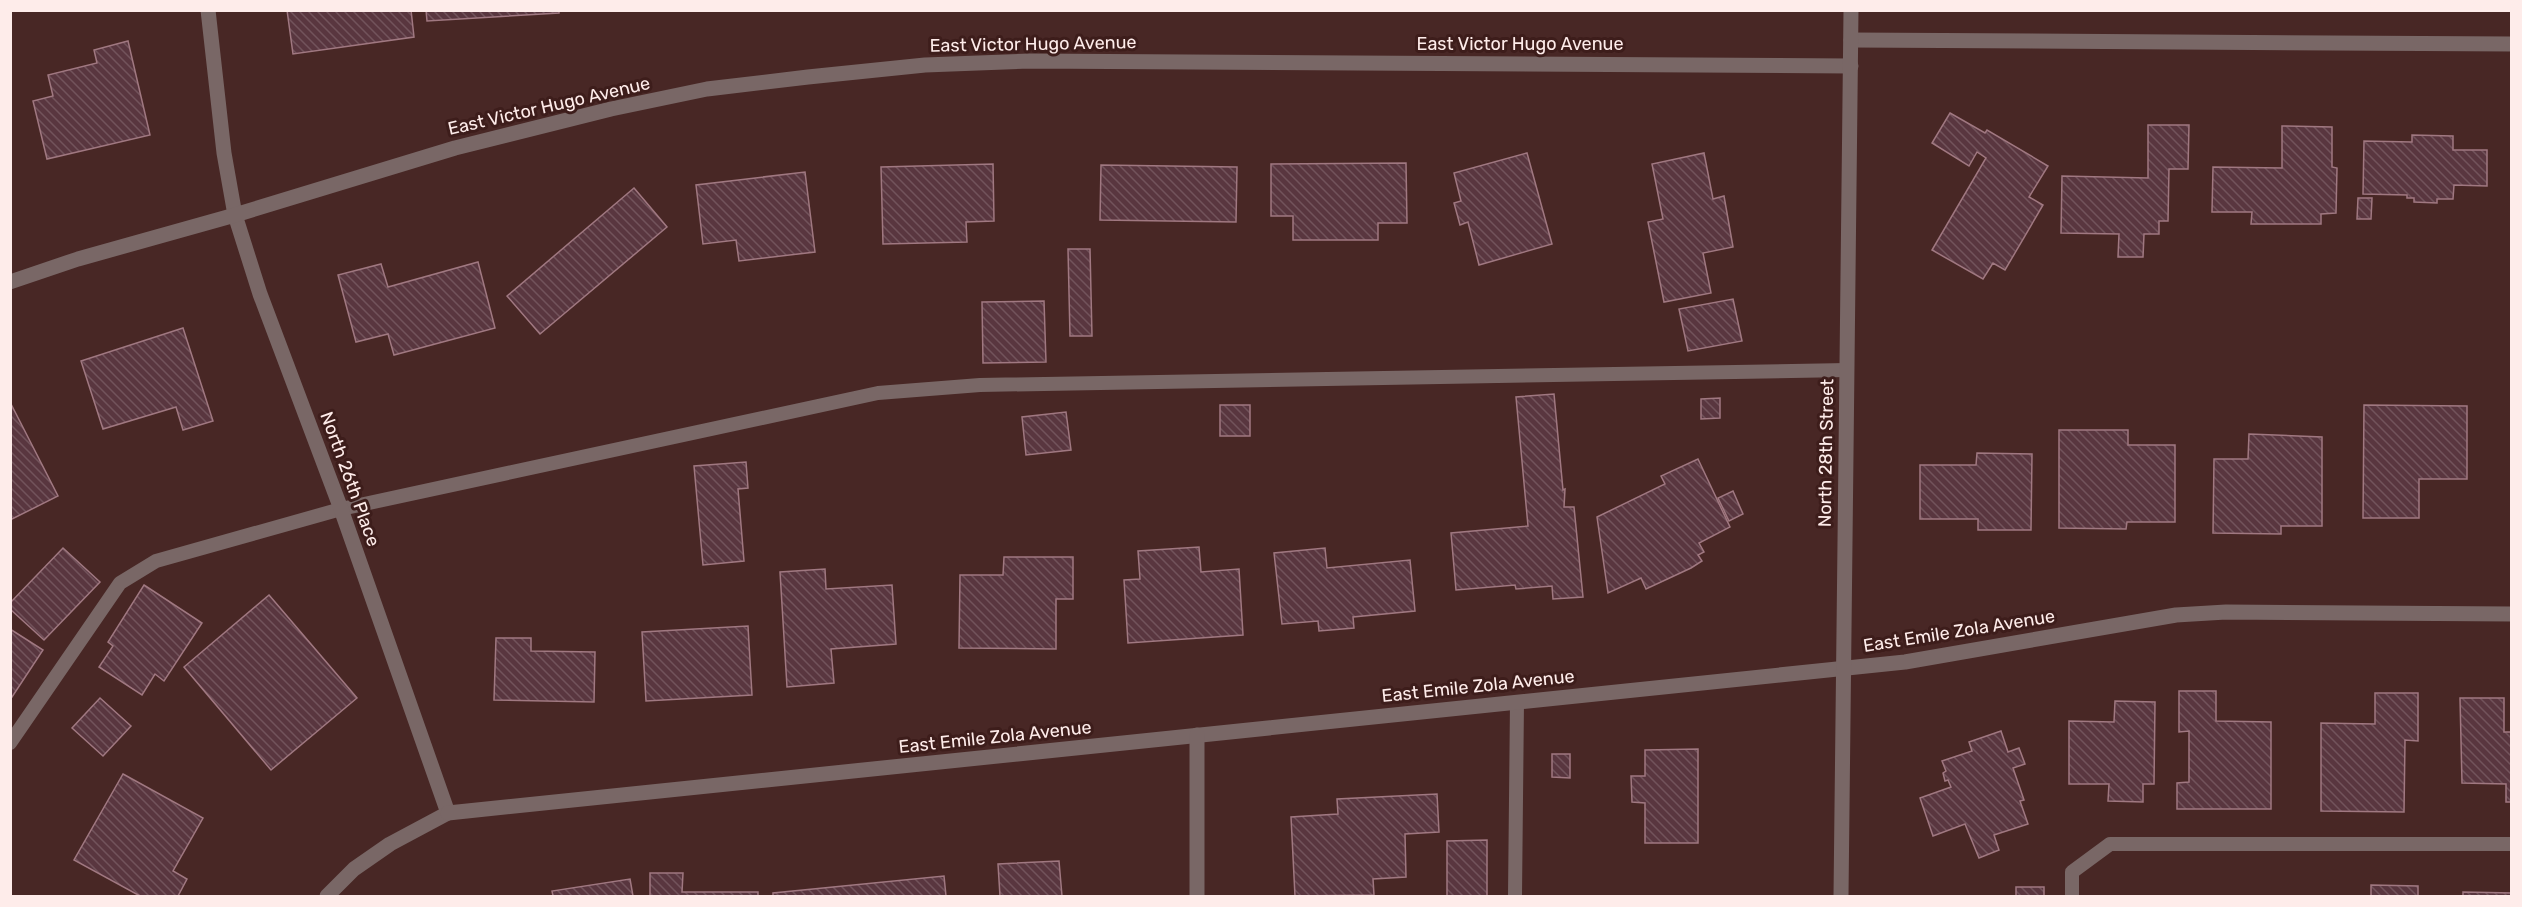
<svg xmlns="http://www.w3.org/2000/svg" width="2522" height="907" viewBox="0 0 2522 907" font-family="Rubik,sans-serif">
<style>
.building{fill:url(#building-back-hatch);stroke:#a07881;stroke-width:1.5}
.lines{fill:none;stroke-linecap:round;stroke-linejoin:round}
.service{stroke:#796766;stroke-width:14}
.minor{stroke:#796766;stroke-width:15}
.tertiary{stroke:#796766;stroke-width:15}
.labels{text-anchor:middle;stroke-width:6;stroke-linejoin:round;paint-order:stroke}
.street-label{font-size:18px;fill:#feecea;stroke:#3d1d1b}
</style>
<defs>
<pattern id="building-back-hatch" width="6" height="6" patternUnits="userSpaceOnUse" patternTransform="scale(1.5)"><rect width="6" height="6" fill="#59363f"/><path d="M-1 5l2 2M0 0l6 6M5-1l2 2" fill="none" stroke="#72535b"/></pattern>
</defs>
<rect width="100%" height="100%" fill="#482725"/>
<g class="building">
<polygon points="287,10 411,10 414,37 293,54"/>
<polygon points="426,10 559,10 559,13 427,21"/>
<polygon points="128,41 150,135 47,159 33,101 53,96 48,75 97,63 94,50"/>
<polygon points="1950,113 1985,133 1987,130 2048,166 2029,197 2043,205 2005,270 1993,263 1983,279 1932,250 1986,158 1977,152 1969,166 1932,143"/>
<polygon points="2148,125 2189,125 2188,169 2169,169 2168,221 2159,221 2159,234 2144,234 2143,257 2118,257 2119,234 2061,233 2062,176 2148,178"/>
<polygon points="2282,126 2332,127 2332,167 2337,168 2336,213 2321,214 2321,224 2251,224 2252,212 2212,212 2213,167 2282,168"/>
<polygon points="2412,135 2453,136 2453,150 2487,150 2487,186 2454,185 2453,199 2437,199 2437,203 2414,202 2414,198 2407,198 2407,195 2363,194 2364,141 2412,142"/>
<polygon points="1527,153 1552,244 1479,265 1468,222 1460,225 1454,203 1461,201 1454,173"/>
<polygon points="1704,153 1713,199 1724,196 1733,247 1703,253 1711,293 1664,302 1648,222 1663,219 1652,164"/>
<polygon points="1406,163 1407,223 1378,223 1378,240 1293,240 1293,216 1271,216 1271,164"/>
<polygon points="993,164 994,221 966,222 967,242 883,244 881,167"/>
<polygon points="1101,165 1237,167 1236,222 1100,220"/>
<polygon points="805,172 815,252 739,261 736,240 703,244 696,185"/>
<polygon points="634,188 667,227 540,334 507,296"/>
<polygon points="2358,198 2372,198 2371,219 2357,219"/>
<polygon points="1068,249 1090,249 1092,336 1070,336"/>
<polygon points="478,262 495,328 394,355 388,334 356,342 338,275 381,264 388,287"/>
<polygon points="1733,299 1742,341 1688,351 1679,309"/>
<polygon points="1044,301 1046,362 983,363 982,302"/>
<polygon points="183,328 213,421 183,430 176,407 103,429 81,361"/>
<polygon points="1554,394 1563,490 1565,489 1564,507 1574,507 1583,597 1553,599 1552,586 1516,589 1515,585 1456,590 1451,533 1528,526 1516,397"/>
<polygon points="1720,398 1720,418 1701,419 1701,399"/>
<polygon points="10,402 58,496 10,520"/>
<rect x="1220" y="405" width="30" height="31"/>
<polygon points="2364,405 2467,406 2467,479 2419,479 2419,518 2363,518"/>
<polygon points="1066,412 1071,450 1026,455 1022,417"/>
<polygon points="2059,430 2128,430 2128,445 2175,445 2175,522 2127,522 2126,529 2059,528"/>
<polygon points="2249,434 2322,437 2322,526 2281,526 2281,534 2213,533 2214,459 2248,459"/>
<polygon points="1977,453 2032,454 2031,530 1978,530 1978,519 1920,519 1920,465 1976,465"/>
<polygon points="1698,459 1730,527 1699,543 1704,552 1698,555 1702,561 1691,568 1646,589 1641,578 1608,593 1597,517 1665,484 1661,476"/>
<polygon points="746,462 748,488 738,489 744,561 703,565 694,466"/>
<polygon points="1733,491 1743,514 1729,521 1718,498"/>
<polygon points="1199,547 1201,572 1239,569 1243,635 1128,643 1124,580 1140,579 1138,551"/>
<polygon points="63,548 100,582 44,640 10,609 10,603"/>
<polygon points="1325,548 1327,568 1410,560 1415,611 1353,617 1354,628 1319,631 1318,621 1282,624 1274,553"/>
<polygon points="1004,557 1073,557 1073,599 1056,599 1056,649 959,648 960,575 1003,575"/>
<polygon points="825,569 826,589 892,585 896,644 831,649 834,683 787,687 780,572"/>
<polygon points="144,585 202,623 164,681 155,674 142,695 99,667 113,646 108,642"/>
<polygon points="269,595 357,698 271,770 184,667"/>
<polygon points="748,626 752,695 646,701 642,632"/>
<polygon points="10,629 43,650 12,697 10,696"/>
<polygon points="496,638 531,638 531,651 595,652 594,702 494,700"/>
<polygon points="2179,691 2216,691 2216,721 2271,722 2271,809 2177,809 2177,783 2189,782 2189,731 2179,732"/>
<polygon points="2375,693 2418,693 2418,741 2405,740 2404,812 2321,811 2321,723 2375,724"/>
<polygon points="100,698 131,726 103,756 72,728"/>
<polygon points="2460,698 2504,698 2504,732 2512,732 2512,802 2506,802 2506,784 2462,783"/>
<polygon points="2115,701 2155,702 2154,784 2143,784 2143,802 2108,801 2109,784 2069,784 2069,721 2114,722"/>
<polygon points="2001,731 2008,752 2019,748 2025,764 2013,768 2024,800 2020,801 2028,824 1994,835 1999,850 1979,858 1965,824 1933,836 1920,798 1951,787 1948,780 1945,781 1943,773 1946,771 1942,761 1972,751 1969,742"/>
<polygon points="1698,749 1698,843 1645,843 1645,803 1632,802 1631,776 1645,776 1645,750"/>
<polygon points="1552,754 1570,754 1570,778 1552,777"/>
<polygon points="123,774 203,818 173,871 187,879 178,896 140,896 74,860"/>
<polygon points="1437,794 1439,832 1405,834 1406,877 1373,879 1374,895 1295,896 1291,817 1338,814 1337,799"/>
<polygon points="1487,840 1487,896 1447,896 1447,841"/>
<polygon points="1059,861 1062,896 1000,896 998,864"/>
<polygon points="650,873 683,873 682,892 758,892 758,896 650,896"/>
<polygon points="944,876 946,896 773,896 773,893"/>
<polygon points="630,879 633,896 553,896 552,891"/>
<polygon points="2371,885 2418,886 2418,896 2371,896"/>
<rect x="2016" y="887" width="28" height="9"/>
<polygon points="2463,892 2512,893 2512,896 2463,896"/>
</g>
<g class="lines">
<g class="service">
<polyline points="10,743 120,583 156,561 341,509 878,393 980,385 1847,370"/>
<polyline points="1515,896 1517,702"/>
<polyline points="2072,896 2072,872 2110,844 2512,844"/>
</g>
<g class="minor">
<polyline points="208,10 224,153 235,215 260,294 341,509 448,813 390,844 354,869 327,896"/>
<polyline points="1851,40 2512,44"/>
<polyline points="10,282 78,259 235,215 455,148 611,109 707,89 808,77 925,65 1029,61 1851,66"/>
<polyline points="448,813 1905,662 2176,615 2226,612 2512,614"/>
<polyline points="1197,896 1197,735"/>
</g>
<polyline class="tertiary" points="1841,896 1851,10"/>
</g>
<g class="labels">
<g class="street-label">
<text transform="translate(1033 44) rotate(-1)" y="6">East Victor Hugo Avenue</text>
<text x="1520" y="50">East Victor Hugo Avenue</text>
<text transform="translate(549 106) rotate(-13)" y="6">East Victor Hugo Avenue</text>
<text transform="translate(1826 453) rotate(-89)" y="6">North 28th Street</text>
<text transform="translate(350 479) rotate(70)" y="6">North 26th Place</text>
<text transform="translate(1959 631) rotate(-9)" y="6">East Emile Zola Avenue</text>
<text transform="translate(1478 686) rotate(-6)" y="6">East Emile Zola Avenue</text>
<text transform="translate(995 737) rotate(-6)" y="6">East Emile Zola Avenue</text>
</g>
</g>
<rect width="2522" height="907" fill="none" stroke="#feecea" stroke-width="24"/>
</svg>
